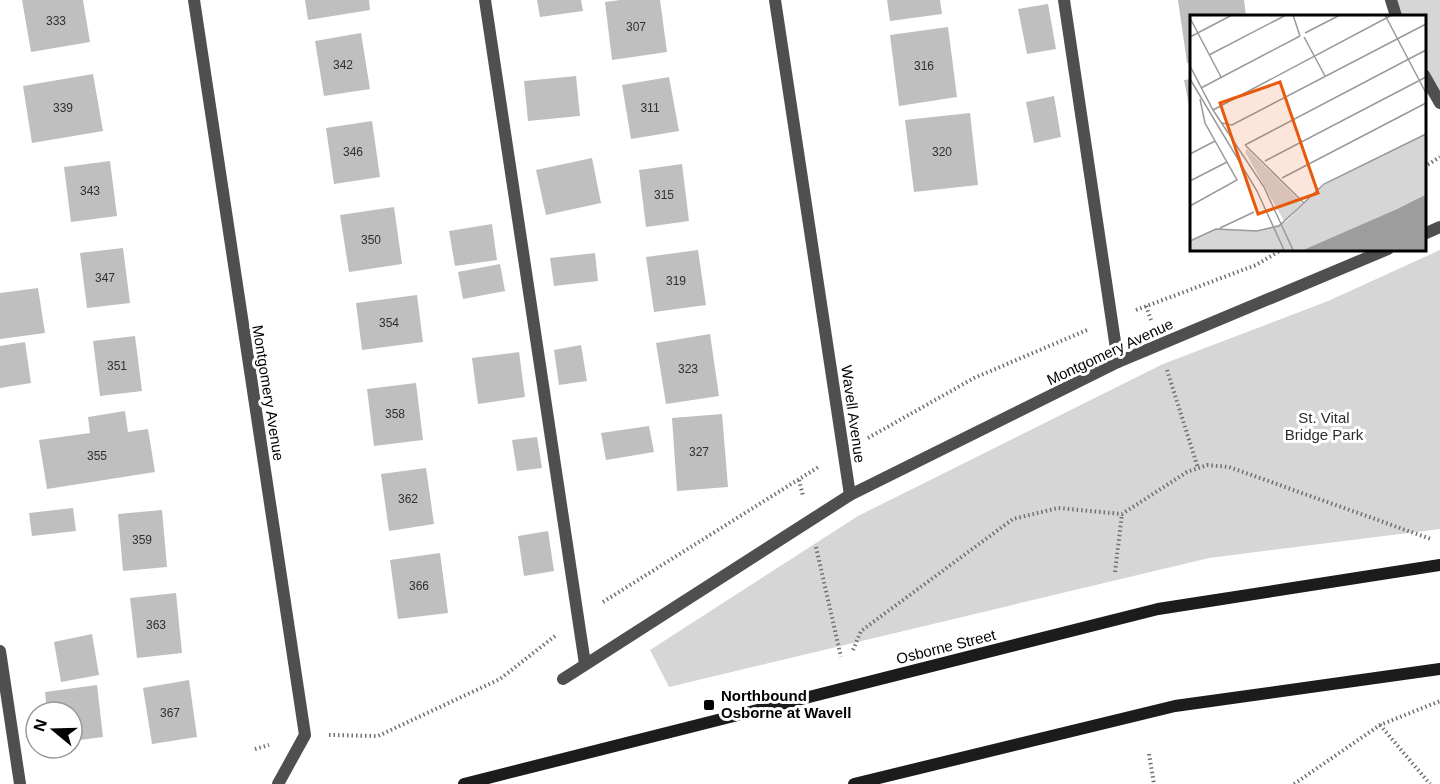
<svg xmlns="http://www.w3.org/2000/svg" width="1440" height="784" viewBox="0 0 1440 784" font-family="Arial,sans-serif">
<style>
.green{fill:#d6d6d6}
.building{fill:#bfbfbf}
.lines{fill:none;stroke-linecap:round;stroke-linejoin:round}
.path{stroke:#717171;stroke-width:4;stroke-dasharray:1.5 3;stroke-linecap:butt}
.service{stroke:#4f4f4f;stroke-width:12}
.minor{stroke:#4f4f4f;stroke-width:12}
.secondary{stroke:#1c1c1c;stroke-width:12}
.poi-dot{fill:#000;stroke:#fff;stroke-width:2}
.labels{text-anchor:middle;stroke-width:6;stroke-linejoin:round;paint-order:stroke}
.number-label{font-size:12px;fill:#303030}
.street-label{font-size:15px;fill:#000;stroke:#fff}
.park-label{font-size:15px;fill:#2d2d2d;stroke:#fff}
.poi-label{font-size:15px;font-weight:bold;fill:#000;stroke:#fff;text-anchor:start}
.inset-road{fill:none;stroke:#999;stroke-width:1.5}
.view{fill:#e8590c;fill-opacity:0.15;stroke:#e8590c;stroke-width:3}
.inset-edge{fill:none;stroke:#000;stroke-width:3}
</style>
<rect width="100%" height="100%" fill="#fff"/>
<g class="green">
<polygon points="1391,0 1440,0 1440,103 1424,75 1424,16 1396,16"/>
<polygon points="1440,250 1440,529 1209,558 669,687 650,650 858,516 1163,364 1328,301"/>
</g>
<g class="building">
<polygon points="22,0 83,0 90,42 31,52"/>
<polygon points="305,0 369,0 370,10 308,20"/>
<polygon points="537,0 581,0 583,11 540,17"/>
<polygon points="620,0 660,0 667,52 612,60 605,2"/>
<polygon points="887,0 940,0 942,14 890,21"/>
<polygon points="1178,0 1244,0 1246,16 1191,16 1191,63 1187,63"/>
<polygon points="1048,4 1056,49 1027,54 1018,9"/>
<polygon points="948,27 957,97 899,106 890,35"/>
<polygon points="361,33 370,89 324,96 315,41"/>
<polygon points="93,74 103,131 32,143 23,86"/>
<polygon points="576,76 580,116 528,121 524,81"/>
<polygon points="669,77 679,131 631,139 622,85"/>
<polygon points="1191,79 1191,110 1190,110 1184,80"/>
<polygon points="1054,96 1061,137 1034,143 1026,102"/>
<polygon points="970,113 978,185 914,192 905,120"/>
<polygon points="372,121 380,177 334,184 326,128"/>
<polygon points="592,158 601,203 546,215 536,170"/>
<polygon points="110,161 117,216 71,222 64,167"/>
<polygon points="682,164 689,221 646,227 639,170"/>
<polygon points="394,207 402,264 349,272 340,215"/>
<polygon points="492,224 497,260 455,266 449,231"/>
<polygon points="123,248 130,303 87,308 80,253"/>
<polygon points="698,250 706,305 654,312 646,257"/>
<polygon points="595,253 598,281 554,286 550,258"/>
<polygon points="500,264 505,291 463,299 458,272"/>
<polygon points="38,288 45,333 0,339 0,293"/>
<polygon points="417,295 423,342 362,350 356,303"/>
<polygon points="710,334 719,396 666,404 656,343"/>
<polygon points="135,336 142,391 100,396 93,341"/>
<polygon points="25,342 31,383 0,388 0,346"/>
<polygon points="581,345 587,381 559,385 554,350"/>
<polygon points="519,352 525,397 478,404 472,358"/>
<polygon points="416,383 423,440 374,446 367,389"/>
<polygon points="125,411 128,432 148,429 155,472 47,489 39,440 90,433 88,417"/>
<polygon points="722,414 728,487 677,491 672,418"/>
<polygon points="649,426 654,452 606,460 601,433"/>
<polygon points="537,437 542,468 517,471 512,440"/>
<polygon points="426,468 434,524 389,531 381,474"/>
<polygon points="73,508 76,531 32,536 29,513"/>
<polygon points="162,510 167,567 123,571 118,514"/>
<polygon points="548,531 554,571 524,576 518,536"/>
<polygon points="440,553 448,613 398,619 390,560"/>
<polygon points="176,593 182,653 137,658 130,598"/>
<polygon points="92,634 99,675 61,682 54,642"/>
<polygon points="189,680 197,737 152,744 143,688"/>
<polygon points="97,685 103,737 72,741 72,712 47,712 45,692"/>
</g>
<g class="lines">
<g class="path">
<polyline points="1424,167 1440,157"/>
<polyline points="1146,306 1151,320"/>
<polyline points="1136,310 1256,265 1283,249"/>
<polyline points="1167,370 1198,468"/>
<polyline points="868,438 974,378 1087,330"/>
<polyline points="799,480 803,496"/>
<polyline points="816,547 841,657"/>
<polyline points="1115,572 1122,514"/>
<polyline points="603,602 820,466"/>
<polyline points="853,650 861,631 1013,519 1058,508 1122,514 1187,472 1207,465 1229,467 1431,539"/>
<polyline points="1380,725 1430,784"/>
<polyline points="329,735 378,736 500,679 555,636"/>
<polyline points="255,749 269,745"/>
<polyline points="1149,754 1154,784"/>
<polyline points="1294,784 1380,725 1440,701"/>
</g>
<g class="service">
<polyline points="485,0 585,664"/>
<polyline points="1064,0 1118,362"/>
<polyline points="0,651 20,784"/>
</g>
<g class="minor">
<polyline points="194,0 305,735 278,784"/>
<polyline points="775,0 850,495"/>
<polyline points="1391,0 1396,16"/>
<polyline points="1424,75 1440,103"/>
<polyline points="1424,234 1440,227"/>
<polyline points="563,679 850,495 1118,362 1388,249"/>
</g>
<g class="secondary">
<polyline points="464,784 1158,609 1440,565"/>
<polyline points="854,784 1175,706 1440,669"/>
</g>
</g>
<rect class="poi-dot" x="703" y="699" width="12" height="12" rx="3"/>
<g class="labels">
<g class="number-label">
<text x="56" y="25">333</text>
<text x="636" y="31">307</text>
<text x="343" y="69">342</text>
<text x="924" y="70">316</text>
<text x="63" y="112">339</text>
<text x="650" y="112">311</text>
<text x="353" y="156">346</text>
<text x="942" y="156">320</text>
<text x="90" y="195">343</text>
<text x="664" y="199">315</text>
<text x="371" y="244">350</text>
<text x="105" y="282">347</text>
<text x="676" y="285">319</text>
<text x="389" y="327">354</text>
<text x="117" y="370">351</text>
<text x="688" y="373">323</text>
<text x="395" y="418">358</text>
<text x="699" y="456">327</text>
<text x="97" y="460">355</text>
<text x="408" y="503">362</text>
<text x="142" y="544">359</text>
<text x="419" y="590">366</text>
<text x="156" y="629">363</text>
<text x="170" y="717">367</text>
</g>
<g class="street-label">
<text transform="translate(1110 352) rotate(-25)" y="5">Montgomery Avenue</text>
<text transform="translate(268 393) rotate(81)" y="5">Montgomery Avenue</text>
<text transform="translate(853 414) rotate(82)" y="5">Wavell Avenue</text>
<text transform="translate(946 647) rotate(-14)" y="5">Osborne Street</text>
</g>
<g class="park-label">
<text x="1324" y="423">St. Vital<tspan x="1324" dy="17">Bridge Park</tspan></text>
</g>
<g class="poi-label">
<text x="721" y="701">Northbound<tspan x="721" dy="17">Osborne at Wavell</tspan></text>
</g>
</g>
<g transform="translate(1190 15)">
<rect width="236" height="236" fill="#fff"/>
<path d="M235,119V180L207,194L113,235H0V226L26,214L67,216L96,207L124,177L142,165ZM57,134L112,188L94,206L55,137Z" fill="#d6d6d6"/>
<path d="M235,180V235H113L207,194Z" fill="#9d9d9d"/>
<path class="inset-road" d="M103,0L110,21M195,0L236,78M0,3L31,62M115,18L150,0M0,22L42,0M114,22L135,61M19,40L96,0M0,51L23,95L74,172L103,235M0,64L67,176L94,235M11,73L110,21M23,95L202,0M32,108L42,110L236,9M55,130L236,35M55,130L114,188M0,139L25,126M75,146L236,62M92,163L236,88M0,166L37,147M0,191L47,165L15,108L10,84M30,213L64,197M0,226L26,214L67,216L89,211L134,169L236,119"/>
<path class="view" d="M90,67L128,178L68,199L30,88Z"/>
<rect width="236" height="236" class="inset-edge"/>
</g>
<g transform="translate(54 730) rotate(289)"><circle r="28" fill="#ffffff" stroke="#999999" stroke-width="1.5"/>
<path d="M0-4.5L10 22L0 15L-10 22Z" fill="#000000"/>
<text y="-9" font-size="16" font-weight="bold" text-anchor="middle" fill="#000000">N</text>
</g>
</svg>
